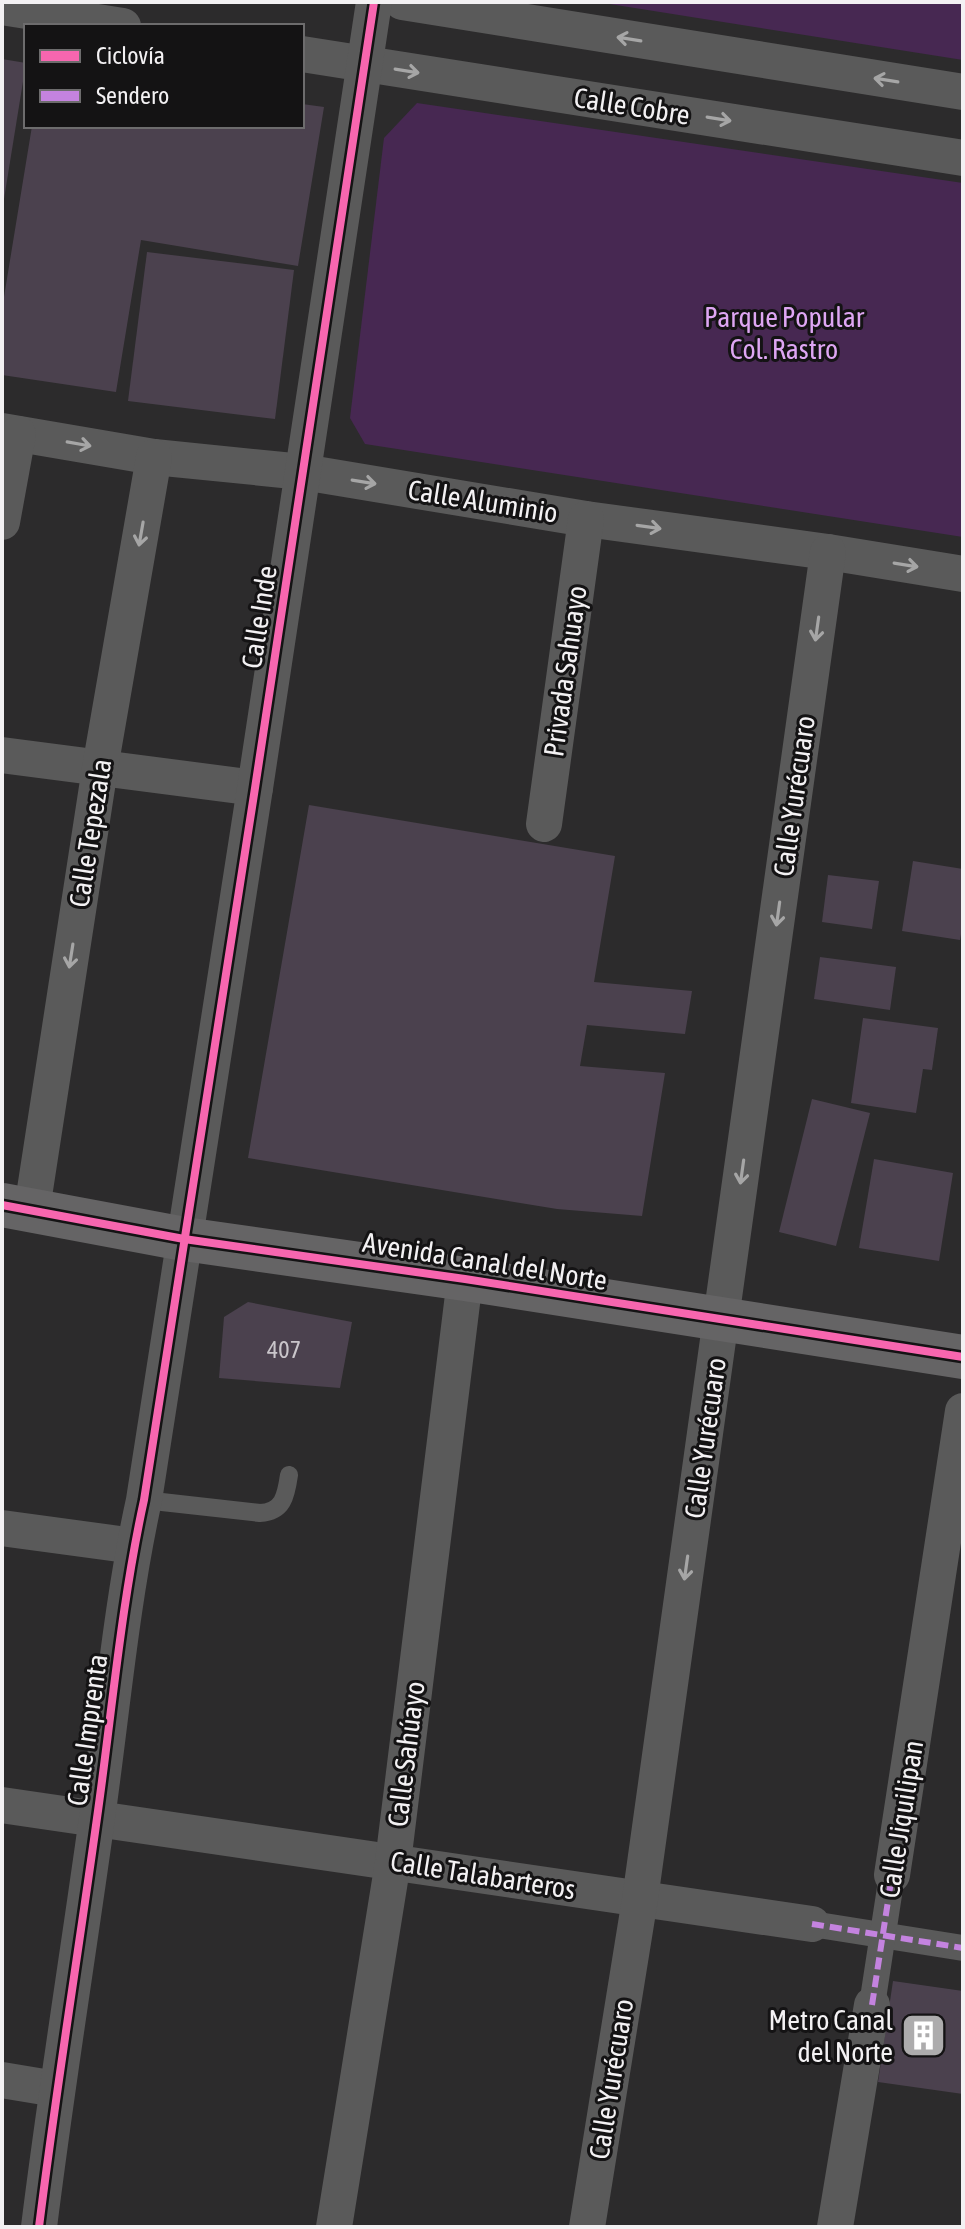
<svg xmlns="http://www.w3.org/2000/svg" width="965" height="2229" viewBox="0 0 965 2229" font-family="'Asap Condensed',sans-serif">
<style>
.green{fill:#472852}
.building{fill:#4b414e}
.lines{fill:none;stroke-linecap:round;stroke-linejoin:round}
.service{stroke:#5a5a5a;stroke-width:18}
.pedestrian{stroke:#5a5a5a;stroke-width:26}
.minor{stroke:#5a5a5a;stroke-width:36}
.secondary{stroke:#656465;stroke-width:44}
.quiet{stroke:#c483df;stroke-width:6;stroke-dasharray:12 6;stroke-linecap:butt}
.cycleway-casing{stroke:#141314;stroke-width:13}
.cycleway{stroke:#f766af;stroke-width:8}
.oneway{stroke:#a6a6a6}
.labels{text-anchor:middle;stroke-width:6;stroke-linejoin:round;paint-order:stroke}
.number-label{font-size:24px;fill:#c9c5ca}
.street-label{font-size:28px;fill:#f3f1f3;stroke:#141314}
.park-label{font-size:28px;fill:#dea6f3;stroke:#141314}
.poi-label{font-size:28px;fill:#f3f1f3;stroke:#141314;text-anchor:end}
</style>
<rect width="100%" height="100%" fill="#2c2b2c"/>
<g class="green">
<polygon points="597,2 963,2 963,60"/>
<polygon points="417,103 963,183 963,537 365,444 350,418 384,138"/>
</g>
<g class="building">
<polygon points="2,59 26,63 4,199 2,199"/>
<polygon points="302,104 324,107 298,266 141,240 116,392 2,375 2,309 32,126 302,126"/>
<polygon points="147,252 294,270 275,419 128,401"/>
<polygon points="309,805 615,856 594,982 692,991 685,1034 587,1025 580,1066 665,1073 642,1216 557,1209 248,1158"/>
<polygon points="913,861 963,869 963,922 960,940 902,931"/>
<polygon points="828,875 879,881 872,929 822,922"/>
<polygon points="820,957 896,967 890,1010 814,999"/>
<polygon points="863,1018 938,1028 932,1070 923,1069 916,1113 851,1103"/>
<polygon points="812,1099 870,1113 836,1246 779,1232"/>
<polygon points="874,1159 953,1173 939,1261 859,1248"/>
<polygon points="248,1302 352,1322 340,1388 219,1378 224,1317"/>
<polygon points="893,1981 963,1991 963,2094 878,2082"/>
</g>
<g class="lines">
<path class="service" d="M144,1500L260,1513C283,1512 286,1496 289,1475"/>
<g class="pedestrian">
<polyline points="812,1924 963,1948"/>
<polyline points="872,2005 892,1875"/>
</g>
<g class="minor">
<polyline points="402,2 963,92"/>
<polyline points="2,7 123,26"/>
<polyline points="302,54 963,158"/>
<polyline points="2,431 154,457 303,472 586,519 828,552 963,574"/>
<polyline points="2,522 18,434"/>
<polyline points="2,755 255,788"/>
<polyline points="544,824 586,519"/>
<polyline points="32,1209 100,768 154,457"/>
<polyline points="2,1528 134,1546"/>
<polyline points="2,1805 812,1924"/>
<polyline points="892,1875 963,1411"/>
<polyline points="2,2080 56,2089"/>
<path d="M39,2227C56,2090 78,1955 97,1818C112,1712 121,1605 144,1500L255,788L374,2"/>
<polyline points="334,2227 393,1862 465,1279"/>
<polyline points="587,2227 640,1899 828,552"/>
<polyline points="835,2227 872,2005"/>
</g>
<polyline class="secondary" points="2,1205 184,1239 465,1279 963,1357"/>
<g class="quiet">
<polyline points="812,1924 963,1948"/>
<polyline points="872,2005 892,1875"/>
</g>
<defs>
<g id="cycleway">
<polyline points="2,1205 184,1239 465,1279 963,1357"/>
<path d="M39,2227C56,2090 78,1955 97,1818C112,1712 121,1605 144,1500L255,788L374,2"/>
</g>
</defs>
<use href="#cycleway" class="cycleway-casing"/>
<use href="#cycleway" class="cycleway"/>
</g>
<defs><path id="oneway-shaft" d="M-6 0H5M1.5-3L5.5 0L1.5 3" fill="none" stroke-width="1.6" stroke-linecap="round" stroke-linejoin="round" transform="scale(2)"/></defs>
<g class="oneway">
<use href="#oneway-shaft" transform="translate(629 39) rotate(-171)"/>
<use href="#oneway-shaft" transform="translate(407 71) rotate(9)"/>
<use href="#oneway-shaft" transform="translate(886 80) rotate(-171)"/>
<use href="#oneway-shaft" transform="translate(719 119) rotate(9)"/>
<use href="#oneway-shaft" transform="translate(79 444) rotate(10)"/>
<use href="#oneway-shaft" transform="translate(364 482) rotate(9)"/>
<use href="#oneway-shaft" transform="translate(649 527) rotate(8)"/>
<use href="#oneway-shaft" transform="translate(141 534) rotate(100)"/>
<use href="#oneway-shaft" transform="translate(906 565) rotate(9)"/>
<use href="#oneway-shaft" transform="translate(817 629) rotate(98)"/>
<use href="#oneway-shaft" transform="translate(778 914) rotate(98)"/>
<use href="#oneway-shaft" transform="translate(71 956) rotate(99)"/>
<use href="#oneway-shaft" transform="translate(742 1172) rotate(98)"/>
<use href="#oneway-shaft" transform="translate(686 1568) rotate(98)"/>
</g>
<defs>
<symbol id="building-square" viewBox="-11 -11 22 22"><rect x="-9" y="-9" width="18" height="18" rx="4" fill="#adacad" stroke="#141314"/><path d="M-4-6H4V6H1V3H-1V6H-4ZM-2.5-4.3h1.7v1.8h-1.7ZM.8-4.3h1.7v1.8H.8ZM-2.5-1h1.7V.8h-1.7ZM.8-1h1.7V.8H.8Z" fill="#fff"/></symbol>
</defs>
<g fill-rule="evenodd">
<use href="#building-square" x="898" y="2010" width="51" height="51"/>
</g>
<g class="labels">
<g class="number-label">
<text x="284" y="1358">407</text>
</g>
<g class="street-label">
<text transform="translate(632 106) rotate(9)" y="10">Calle Cobre</text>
<text transform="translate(483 501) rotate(9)" y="10">Calle Aluminio</text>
<text transform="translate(259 617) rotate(-81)" y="10">Calle Inde</text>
<text transform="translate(565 671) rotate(-82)" y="10">Privada Sahuayo</text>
<text transform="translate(794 796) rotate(-82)" y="10">Calle Yurécuaro</text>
<text transform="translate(90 833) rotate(-81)" y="10">Calle Tepezala</text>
<text transform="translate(485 1261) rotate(9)" y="10">Avenida Canal del Norte</text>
<text transform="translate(705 1438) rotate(-82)" y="10">Calle Yurécuaro</text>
<text transform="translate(87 1730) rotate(-82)" y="10">Calle Imprenta</text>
<text transform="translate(406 1754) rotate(-83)" y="10">Calle Sahúayo</text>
<text transform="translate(901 1819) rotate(-81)" y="10">Calle Jiquilipan</text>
<text transform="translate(483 1875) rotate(9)" y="10">Calle Talabarteros</text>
<text transform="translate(611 2079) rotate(-81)" y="10">Calle Yurécuaro</text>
</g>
<g class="park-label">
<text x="784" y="327">Parque Popular<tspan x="784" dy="32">Col. Rastro</tspan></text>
</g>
<g class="poi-label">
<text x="893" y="2030">Metro Canal<tspan x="893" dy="32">del Norte</tspan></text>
</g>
</g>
<rect width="965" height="2229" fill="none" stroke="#f3f1f3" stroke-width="8"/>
<rect x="24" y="24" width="280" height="104" fill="#141314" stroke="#6d6c6d" stroke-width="2"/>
<rect x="40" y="50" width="40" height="12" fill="#f766af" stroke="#6d6c6d" stroke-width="2"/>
<text x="96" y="64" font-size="24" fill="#f3f1f3">Ciclovía</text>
<rect x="40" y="90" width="40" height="12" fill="#c483df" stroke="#6d6c6d" stroke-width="2"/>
<text x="96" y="104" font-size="24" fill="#f3f1f3">Sendero</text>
</svg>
